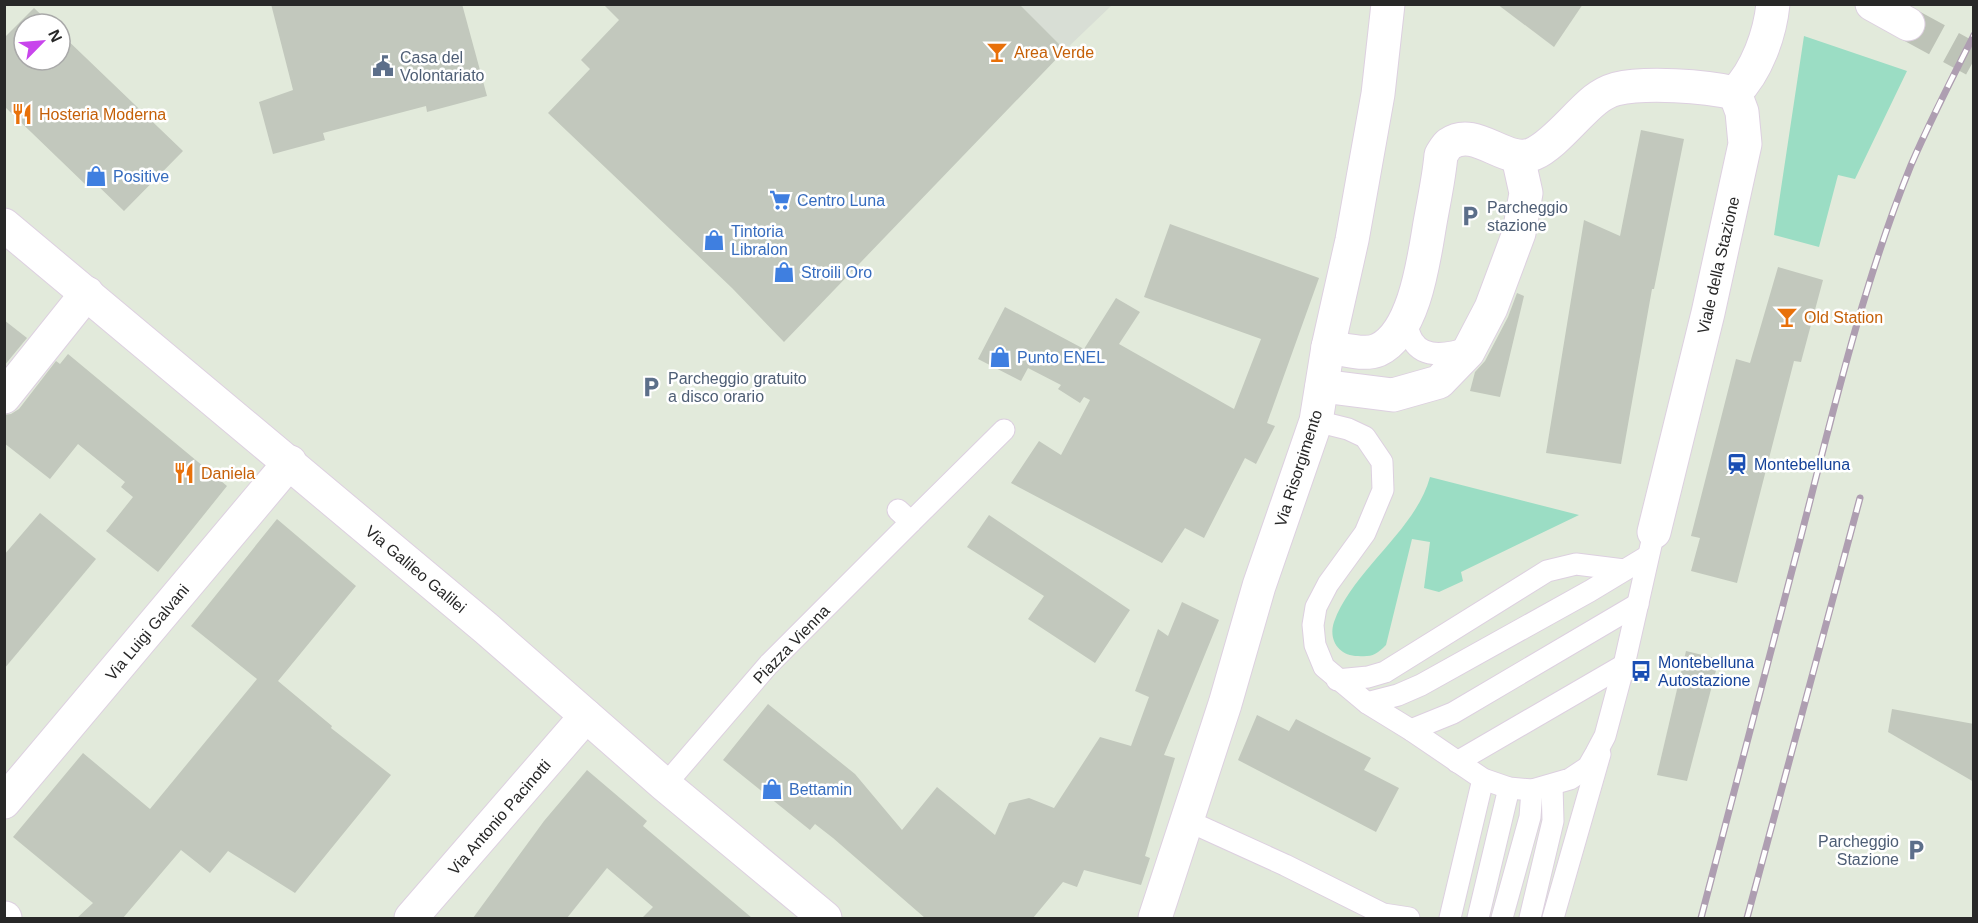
<svg xmlns="http://www.w3.org/2000/svg" width="1978" height="923" viewBox="0 0 1978 923" font-family="Arial,sans-serif">
<style>
.green{fill:#9bddc4}
.plaza{fill:#d8ded5}
.building{fill:#c2c8bd}
.lines{fill:none;stroke-linecap:round;stroke-linejoin:round}
.secondary-tunnel{stroke:#bdc3b7;stroke-width:33;stroke-dasharray:33 16;stroke-linecap:butt}
.lane-casing{stroke:#ddd0e0;stroke-width:23}
.street-casing{stroke:#ddd0e0;stroke-width:35}
.secondary-casing{stroke:#ddd0e0;stroke-width:35}
.lane{stroke:#fff;stroke-width:21}
.street{stroke:#fff;stroke-width:33}
.secondary{stroke:#fff;stroke-width:33}
.rail-casing{stroke:#ae9eb1;stroke-width:7}
.rail{stroke:#fff;stroke-width:4.5;stroke-dasharray:14;stroke-linecap:butt}
.labels{text-anchor:middle;stroke-width:5;stroke-linejoin:round;paint-order:stroke}
.food-label{font-size:16px;fill:#c56008;stroke:#fff;text-anchor:start}
.service-label{font-size:16px;fill:#4e5e75;stroke:#fff;text-anchor:start}
.shop-label{font-size:16px;fill:#366cbe;stroke:#fff;text-anchor:start}
.street-label{font-size:16px;fill:#282828;stroke:#fff}
.transit-label{font-size:16px;fill:#164399;stroke:#fff;text-anchor:start}
</style>
<rect width="100%" height="100%" fill="#e2eadb"/>
<g class="green">
<polygon points="1804,36 1907,71 1855,179 1838,175 1819,247 1774,235"/>
<path d="M1430,477L1579,515L1461,572L1463,581L1439,592L1424,588L1430,542L1412,539L1386,645C1376,655 1372,657 1358,656C1339,656 1328,640 1334,622C1353,570 1416,530 1430,477Z"/>
</g>
<polygon class="plaza" points="1019,5 1112,5 1065,50"/>
<g class="building">
<polygon points="271,4 462,4 487,96 427,112 426,106 323,133 325,140 273,154 259,102 293,90"/>
<polygon points="603,4 1019,4 1065,50 784,342 732,288 548,113 590,69 581,60 619,20"/>
<polygon points="1497,4 1583,4 1554,47"/>
<polygon points="34,8 51,24 24,24 24,60 60,60 60,33 183,151 124,211 92,180 87,186 4,106 4,38"/>
<polygon points="1641,130 1684,139 1654,289 1652,289 1621,464 1546,453 1584,220 1620,236"/>
<polygon points="1170,224 1319,278 1267,423 1275,426 1256,464 1245,458 1204,538 1185,528 1162,563 1011,483 1039,441 1061,455 1090,400 1084,397 1080,403 1058,389 1061,385 1028,368 1021,381 978,359 1005,307 1084,349 1116,298 1140,312 1119,344 1234,409 1261,339 1144,297"/>
<polygon points="1778,267 1823,280 1801,362 1794,361 1737,583 1691,571 1700,538 1691,536 1736,359 1750,363"/>
<polygon points="1517,293 1524,296 1500,397 1470,391 1475,372 1485,361 1508,317"/>
<polygon points="4,320 27,338 4,366"/>
<polygon points="68,354 227,486 158,572 106,531 133,497 121,487 125,482 78,444 50,479 4,443 4,415 11,414 19,409 56,361 60,364"/>
<polygon points="40,513 96,559 4,669 4,555"/>
<polygon points="989,515 1130,610 1095,663 1028,619 1044,596 967,547"/>
<polygon points="277,519 356,586 278,681 332,726 331,728 391,775 295,893 228,851 210,873 181,850 123,918 77,918 93,903 13,837 83,753 150,809 257,679 191,626"/>
<polygon points="1182,602 1219,620 1164,755 1175,758 1145,856 1150,858 1141,885 1084,870 1077,887 1063,882 1033,918 925,918 833,838 815,824 810,830 723,760 768,704 855,774 902,830 937,787 995,835 1009,803 1029,798 1054,808 1100,737 1131,746 1149,697 1135,691 1158,629 1168,636"/>
<polygon points="1686,651 1719,659 1687,781 1657,775"/>
<polygon points="1892,709 1974,724 1974,782 1888,732"/>
<polygon points="1257,715 1289,731 1296,719 1371,758 1364,770 1399,788 1376,832 1238,760"/>
<polygon points="587,770 647,821 643,826 752,918 642,918 653,907 607,868 567,918 473,918 544,821"/>
</g>
<g class="lines">
<polyline class="secondary-tunnel" points="1908,24 1974,60"/>
<defs>
<g id="lane">
<path d="M1405,319C1407,326 1409,335 1413,341C1425,361 1453,353 1470,347"/>
<polyline points="1316,421 1348,429 1365,437 1382,462 1383,490 1365,533 1328,584 1316,607 1313,625 1315,645 1324,667 1367,703 1411,730 1483,779 1509,788 1532,790 1570,779 1588,767 1596,753 1605,736 1624,665 1654,532"/>
<polyline points="911,522 1004,430"/>
<polyline points="1337,680 1368,677 1385,672 1547,571 1576,564 1624,570"/>
<polyline points="1367,703 1398,695 1421,685 1590,591 1648,556"/>
<polyline points="1411,730 1453,713 1638,604"/>
<polyline points="1457,762 1624,665"/>
<polyline points="665,785 769,664 911,522 898,510"/>
<polyline points="1186,820 1285,865 1383,914 1409,918"/>
<polyline points="1450,918 1483,779"/>
<polyline points="1478,918 1509,788"/>
<polyline points="1502,918 1530,817 1532,790"/>
<polyline points="1530,918 1553,821 1552,785"/>
<polyline points="1553,918 1600,754"/>
</g>
<g id="street">
<path d="M1735,93C1757,71 1770,34 1773,4"/>
<path d="M1328,347C1343,349 1364,356 1378,350C1415,333 1424,258 1430,223C1434,200 1439,178 1441,155C1443,152 1446,146 1449,144C1476,125 1506,166 1533,154C1554,145 1576,115 1595,100C1600,96 1609,91 1616,89C1646,82 1704,86 1735,93"/>
<polyline points="1322,386 1393,395 1439,382 1468,352 1491,308 1519,233 1526,193 1518,157"/>
<polyline points="4,397 87,293"/>
<polyline points="1654,532 1708,313 1745,144 1742,112 1735,93"/>
<polyline points="4,802 290,462"/>
<polyline points="4,918 5,918"/>
<polyline points="411,918 586,716"/>
</g>
<g id="secondary">
<polyline points="1872,4 1908,24"/>
<polyline points="4,225 487,629 665,785 825,918"/>
<polyline points="1155,918 1225,704 1259,586 1316,421 1328,347 1352,240 1378,94 1388,4"/>
</g>
</defs>
<use href="#lane" class="lane-casing"/>
<use href="#street" class="street-casing"/>
<use href="#secondary" class="secondary-casing"/>
<use href="#lane" class="lane"/>
<use href="#street" class="street"/>
<use href="#secondary" class="secondary"/>
<defs>
<g id="rail">
<path d="M1701,918C1734,792 1767,666 1800,540C1832,416 1863,283 1911,165C1930,121 1952,78 1974,35"/>
<polyline points="1747,918 1860,498"/>
</g>
</defs>
<use href="#rail" class="rail-casing"/>
<use href="#rail" class="rail"/>
</g>
<defs>
<symbol id="bar-bare" viewBox="-9 -9 18 18"><path d="M-6-5H6L.8 .8V4.5H3.5V6h-7V4.5H-.8V.8Z" fill="#e8710a" stroke="#fff" stroke-width="2.5" paint-order="stroke"/></symbol>
<symbol id="civic-bare" viewBox="-9 -9 18 18"><path d="M-.6-6.5H3V-4.5H.6V-3L4-1V1h2V6H-6V1h2V-1L-.6-3ZM-1.2 2.5V6h2.4V2.5Z" fill="#5c6f8a" stroke="#fff" stroke-width="2.5" paint-order="stroke"/></symbol>
<symbol id="restaurant-bare" viewBox="-9 -9 18 18"><path d="M-5-6h1v4h1v-4h1v4h1v-4h1v5L-1.5 .5V6h-2V.5L-5-1ZM5-6V6H3V1.5H1.5Q1.5-4 5-6Z" fill="#e8710a" stroke="#fff" stroke-width="2.5" paint-order="stroke"/></symbol>
<symbol id="shop-bare" viewBox="-9 -9 18 18"><path d="M-5-2.5h2.3a2.7 3.5 0 0 1 5.4 0H5L5.5 6h-11ZM-1.5-2.5h3a1.5 2.3 0 0 0-3 0Z" fill="#3f7fe0" stroke="#fff" stroke-width="2.5" paint-order="stroke"/></symbol>
<symbol id="supermarket-bare" viewBox="-9 -9 18 18"><path d="M-6-5.5h2.5l.6 2H6L4.5 2H-2.5L-4.4-4H-6ZM-1.5 3.2a1.3 1.3 0 1 0 .1 0ZM3 3.2a1.3 1.3 0 1 0 .1 0Z" fill="#3f7fe0" stroke="#fff" stroke-width="2.5" paint-order="stroke"/></symbol>
<symbol id="parking-bare" viewBox="-9 -9 18 18"><path d="M-3.5-5.5H1a3.5 3.5 0 0 1 0 7H-1V5.5H-3.5ZM-1-3.4V-.6H.8a1.4 1.4 0 0 0 0-2.8Z" fill="#5c6f8a" stroke="#fff" stroke-width="2.5" paint-order="stroke"/></symbol>
<symbol id="station-bare" viewBox="-9 -9 18 18"><path d="M-3-6H3Q5-6 5-4V2Q5 4 3 4L4.5 6H3L1.5 4h-3L-3 6H-4.5L-3 4Q-5 4-5 2V-4Q-5-6-3-6ZM-3.5-4v3h7v-3ZM-3.5 1v1.5H-2V1ZM2 1v1.5H3.5V1Z" fill="#1a4fb4" stroke="#fff" stroke-width="2.5" paint-order="stroke"/></symbol>
<symbol id="bus-bare" viewBox="-9 -9 18 18"><path d="M-5-6H5V4H4V6H2V4H-2V6H-4V4H-5ZM-3.5-4V0h7V-4ZM-3.5 1.2v1.5H-2V1.2ZM2 1.2v1.5H3.5V1.2Z" fill="#1a4fb4" stroke="#fff" stroke-width="2.5" paint-order="stroke"/></symbol>
</defs>
<g fill-rule="evenodd">
<use href="#bar-bare" x="982" y="37" width="30" height="30"/>
<use href="#civic-bare" x="368" y="51" width="30" height="30"/>
<use href="#restaurant-bare" x="7" y="99" width="30" height="30"/>
<use href="#shop-bare" x="81" y="161" width="30" height="30"/>
<use href="#supermarket-bare" x="765" y="185" width="30" height="30"/>
<use href="#parking-bare" x="1455" y="201" width="30" height="30"/>
<use href="#shop-bare" x="699" y="225" width="30" height="30"/>
<use href="#shop-bare" x="769" y="257" width="30" height="30"/>
<use href="#bar-bare" x="1772" y="302" width="30" height="30"/>
<use href="#shop-bare" x="985" y="342" width="30" height="30"/>
<use href="#parking-bare" x="636" y="372" width="30" height="30"/>
<use href="#station-bare" x="1722" y="449" width="30" height="30"/>
<use href="#restaurant-bare" x="169" y="458" width="30" height="30"/>
<use href="#bus-bare" x="1626" y="656" width="30" height="30"/>
<use href="#shop-bare" x="757" y="774" width="30" height="30"/>
<use href="#parking-bare" x="1901" y="835" width="30" height="30"/>
</g>
<g class="labels">
<g class="food-label">
<text x="1014" y="58">Area Verde</text>
<text x="39" y="120">Hosteria Moderna</text>
<text x="1804" y="323">Old Station</text>
<text x="201" y="479">Daniela</text>
</g>
<g class="service-label">
<text x="400" y="63">Casa del<tspan x="400" dy="18">Volontariato</tspan></text>
<text x="1487" y="213">Parcheggio<tspan x="1487" dy="18">stazione</tspan></text>
<text x="668" y="384">Parcheggio gratuito<tspan x="668" dy="18">a disco orario</tspan></text>
<text x="1899" y="847" text-anchor="end">Parcheggio<tspan x="1899" dy="18">Stazione</tspan></text>
</g>
<g class="shop-label">
<text x="113" y="182">Positive</text>
<text x="797" y="206">Centro Luna</text>
<text x="731" y="237">Tintoria<tspan x="731" dy="18">Libralon</tspan></text>
<text x="801" y="278">Stroili Oro</text>
<text x="1017" y="363">Punto ENEL</text>
<text x="789" y="795">Bettamin</text>
</g>
<g class="street-label">
<text transform="translate(1718 265) rotate(-77)" y="6">Viale della Stazione</text>
<text transform="translate(1298 468) rotate(-72)" y="6">Via Risorgimento</text>
<text transform="translate(416 569) rotate(40)" y="6">Via Galileo Galilei</text>
<text transform="translate(147 632) rotate(-50)" y="6">Via Luigi Galvani</text>
<text transform="translate(791 644) rotate(-46)" y="6">Piazza Vienna</text>
<text transform="translate(499 817) rotate(-49)" y="6">Via Antonio Pacinotti</text>
</g>
<g class="transit-label">
<text x="1754" y="470">Montebelluna</text>
<text x="1658" y="668">Montebelluna<tspan x="1658" dy="18">Autostazione</tspan></text>
</g>
</g>
<rect width="1978" height="923" fill="none" stroke="#282828" stroke-width="12"/>
<g transform="translate(42 42) rotate(65)"><circle r="28" fill="#ffffff" stroke="#a9a9a9" stroke-width="1.5"/>
<path d="M0-4.5L10 22L0 15L-10 22Z" fill="#c845ec"/>
<text y="-9" font-size="16" font-weight="bold" text-anchor="middle" fill="#282828">N</text>
</g>
</svg>
